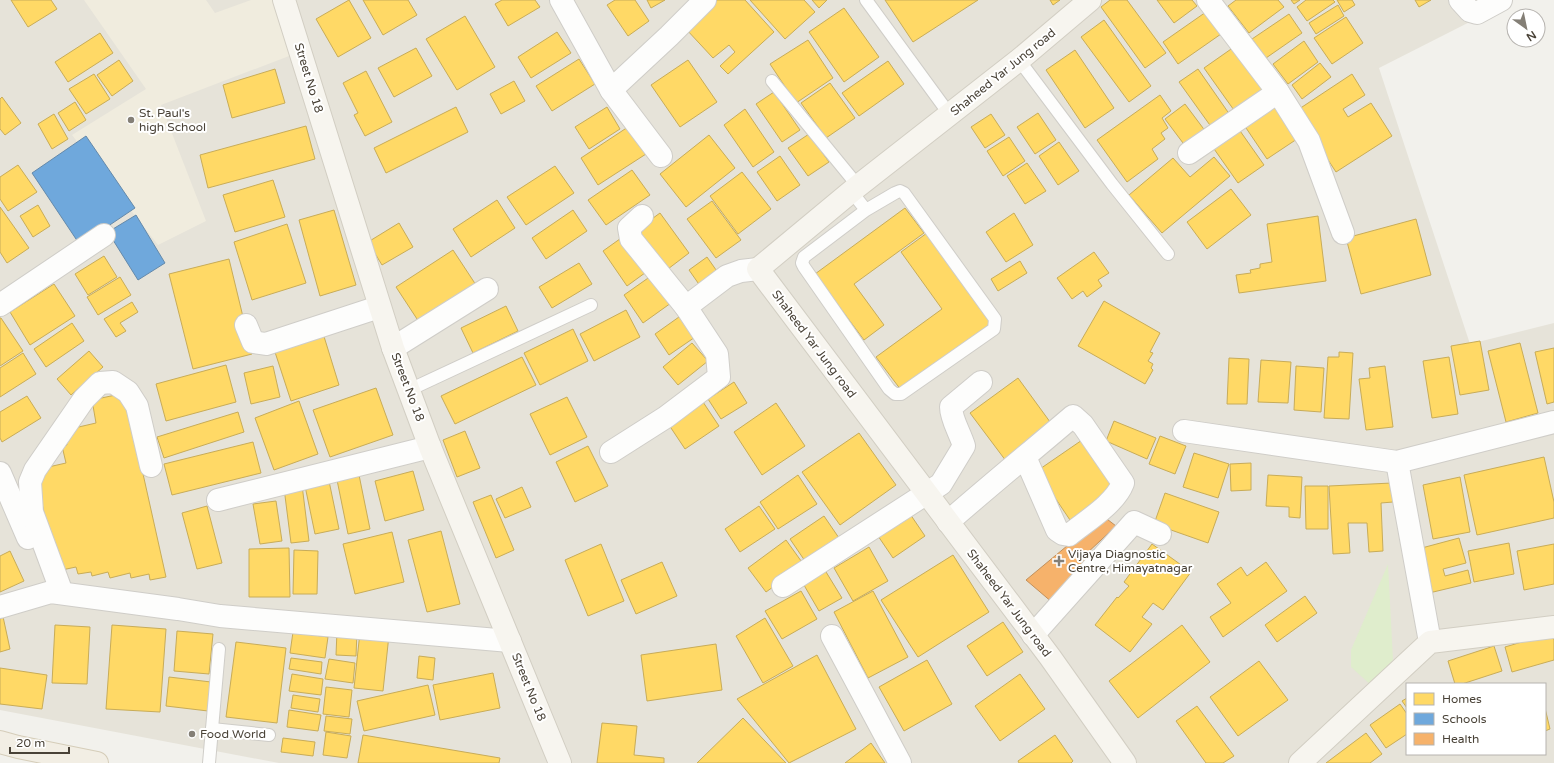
<svg xmlns="http://www.w3.org/2000/svg" width="1554" height="763" viewBox="0 0 1554 763" font-family="'Varela Round',sans-serif">
<style>
.residential{fill:#e6e3d9;fill-rule:evenodd}
.education{fill:#f0ecde}
.green{fill:#dfedcc}
.homes{fill:#ffd966;stroke:#c8ac58}
.schools{fill:#6fa8dc;stroke:#6489aa}
.health{fill:#f6b26b;stroke:#c2905b}
.lines{fill:none;stroke-linecap:round;stroke-linejoin:round}
.lane-casing{stroke:#cfcdc8;stroke-width:14}
.street-casing{stroke:#cfcdc8;stroke-width:24}
.secondary-casing{stroke:#d2cec3;stroke-width:24}
.primary-casing{stroke:#d5cdb9;stroke-width:24}
.lane{stroke:#fdfdfc;stroke-width:12}
.street{stroke:#fdfdfc;stroke-width:22}
.secondary{stroke:#f7f5ef;stroke-width:22}
.primary{stroke:#f2eee4;stroke-width:22}
.poi-dot{fill:#847f76;stroke:#fff;stroke-width:1.5}
.labels{text-anchor:middle;stroke-width:4;stroke-linejoin:round;paint-order:stroke}
.street-label{font-size:12px;fill:#494237;stroke:#fff}
.poi-label{font-size:12px;fill:#494237;stroke:#fff;text-anchor:start}
</style>
<rect width="100%" height="100%" fill="#f2f1ec"/>
<path class="residential" d="M0,0H1513L1379,68L1470,344L1554,323V763H279L0,710ZM1407,684H1545V754H1407Z"/>
<polygon class="education" points="84,0 206,0 215,13 251,0 279,0 302,51 161,105 206,221 158,245 72,135 146,89"/>
<polygon class="green" points="1388,564 1393,660 1373,687 1351,667 1351,650"/>
<g class="homes">
<polygon points="11,0 51,0 57,9 28,27"/>
<polygon points="349,0 371,38 338,57 316,19"/>
<polygon points="363,0 408,0 417,15 383,35"/>
<polygon points="502,0 535,0 540,7 508,26 495,4"/>
<polygon points="615,0 635,0 649,21 628,36 607,5"/>
<polygon points="647,0 665,0 651,8"/>
<polygon points="717,0 745,0 774,32 728,74 720,66 735,52 729,45 713,58 686,29"/>
<polygon points="750,0 804,0 815,12 785,39"/>
<polygon points="812,0 827,0 819,8"/>
<polygon points="885,0 978,0 913,42"/>
<polygon points="1050,0 1060,0 1053,5"/>
<polygon points="1110,0 1127,0 1166,53 1145,68 1101,7"/>
<polygon points="1157,0 1192,0 1197,6 1174,23"/>
<polygon points="1236,0 1278,0 1284,7 1249,33 1228,6"/>
<polygon points="1291,0 1300,0 1294,4"/>
<polygon points="1306,0 1333,0 1335,2 1307,21 1297,7"/>
<polygon points="1337,0 1352,0 1355,5 1344,12"/>
<polygon points="1415,0 1431,0 1419,7"/>
<polygon points="1338,5 1344,16 1316,34 1309,23"/>
<polygon points="844,8 879,57 844,82 809,32"/>
<polygon points="1206,12 1221,34 1178,64 1163,42"/>
<polygon points="1289,14 1302,33 1266,58 1252,39"/>
<polygon points="465,16 495,67 457,90 426,39"/>
<polygon points="1346,17 1363,43 1332,64 1314,38"/>
<polygon points="1104,20 1151,86 1129,102 1081,37"/>
<polygon points="557,32 571,53 531,78 518,57"/>
<polygon points="100,33 113,53 68,82 55,62"/>
<polygon points="808,40 833,78 796,103 770,64"/>
<polygon points="1304,41 1318,62 1288,84 1273,64"/>
<polygon points="1234,47 1266,92 1236,113 1204,68"/>
<polygon points="416,48 432,76 394,97 378,68"/>
<polygon points="1075,50 1114,108 1085,128 1046,70"/>
<polygon points="579,59 595,84 552,111 536,86"/>
<polygon points="119,60 133,81 112,96 97,75"/>
<polygon points="688,60 717,102 680,127 651,85"/>
<polygon points="888,61 904,84 859,116 842,93"/>
<polygon points="1320,63 1331,77 1302,99 1292,85"/>
<polygon points="275,69 285,103 232,118 223,85"/>
<polygon points="1198,69 1230,115 1212,128 1179,82"/>
<polygon points="366,71 392,122 365,136 354,115 358,113 343,83"/>
<polygon points="94,74 110,99 86,114 69,89"/>
<polygon points="1352,74 1365,95 1343,109 1348,117 1371,103 1392,136 1336,172 1296,111"/>
<polygon points="514,81 525,101 501,114 490,94"/>
<polygon points="830,83 855,118 826,138 801,103"/>
<polygon points="774,92 800,130 782,142 756,104"/>
<polygon points="1160,95 1171,111 1162,118 1168,128 1161,133 1165,139 1152,149 1158,159 1127,182 1097,140"/>
<polygon points="2,97 21,123 5,135 0,129 0,99"/>
<polygon points="75,102 86,120 69,131 58,113"/>
<polygon points="1272,102 1297,139 1267,159 1242,122"/>
<polygon points="1185,104 1206,132 1186,147 1165,119"/>
<polygon points="456,107 468,132 386,173 374,148"/>
<polygon points="607,107 620,129 589,149 575,127"/>
<polygon points="745,109 774,152 753,167 724,125"/>
<polygon points="1038,113 1056,140 1035,154 1017,127"/>
<polygon points="54,114 68,139 52,149 38,124"/>
<polygon points="991,114 1005,135 985,148 971,127"/>
<polygon points="306,126 315,159 208,188 200,155"/>
<polygon points="628,127 646,154 598,185 581,158"/>
<polygon points="1238,128 1264,165 1238,183 1212,146"/>
<polygon points="809,134 829,162 808,176 788,148"/>
<polygon points="709,135 735,168 686,207 660,174"/>
<polygon points="1009,137 1025,161 1003,176 987,151"/>
<polygon points="1059,142 1079,171 1058,185 1039,156"/>
<polygon points="780,156 800,185 777,201 757,172"/>
<polygon points="1214,157 1230,176 1162,233 1129,195 1173,158 1190,177"/>
<polygon points="1027,163 1046,191 1025,204 1007,176"/>
<polygon points="18,165 37,192 8,211 0,199 0,177"/>
<polygon points="555,166 574,193 526,225 507,197"/>
<polygon points="632,170 650,195 606,225 588,200"/>
<polygon points="742,172 771,209 738,234 710,196"/>
<polygon points="273,180 285,217 235,232 223,195"/>
<polygon points="1231,189 1251,215 1207,249 1187,222"/>
<polygon points="497,200 515,228 471,257 453,229"/>
<polygon points="712,201 741,240 716,258 687,219"/>
<polygon points="38,205 50,226 33,237 20,216"/>
<polygon points="0,207 29,248 7,263 0,252"/>
<polygon points="905,208 924,233 854,284 884,325 864,340 815,274"/>
<polygon points="334,210 356,285 320,296 299,220"/>
<polygon points="573,210 587,231 546,259 532,238"/>
<polygon points="660,213 689,253 664,272 634,232"/>
<polygon points="1014,213 1033,245 1006,262 986,232"/>
<polygon points="1318,216 1326,281 1239,293 1236,275 1251,273 1250,270 1260,268 1260,264 1272,262 1267,224"/>
<polygon points="1416,219 1431,275 1361,294 1346,238"/>
<polygon points="399,223 413,247 382,265 368,242"/>
<polygon points="287,224 306,283 252,300 234,242"/>
<polygon points="927,233 992,324 901,390 876,357 942,309 901,252"/>
<polygon points="624,236 649,270 627,286 603,251"/>
<polygon points="453,250 476,285 419,322 396,287"/>
<polygon points="1094,252 1109,273 1098,280 1102,286 1087,297 1083,291 1072,299 1057,278"/>
<polygon points="104,256 117,277 88,295 75,274"/>
<polygon points="707,257 721,277 703,290 689,270"/>
<polygon points="229,259 252,354 193,369 169,274"/>
<polygon points="1020,261 1027,273 998,291 991,279"/>
<polygon points="579,263 592,284 552,308 539,287"/>
<polygon points="651,276 671,303 643,323 624,295"/>
<polygon points="120,277 131,295 98,315 87,297"/>
<polygon points="54,284 75,316 30,345 10,312"/>
<polygon points="1104,301 1160,333 1150,352 1153,353 1148,361 1153,364 1151,368 1153,370 1145,384 1078,346"/>
<polygon points="132,302 138,312 120,323 126,331 116,337 104,319"/>
<polygon points="506,306 518,331 473,353 461,328"/>
<polygon points="626,310 640,337 594,361 580,334"/>
<polygon points="686,312 701,333 669,355 655,334"/>
<polygon points="0,318 1,318 23,351 0,366"/>
<polygon points="72,323 84,341 46,367 34,349"/>
<polygon points="573,329 588,361 540,385 524,353"/>
<polygon points="322,330 339,385 291,401 273,346"/>
<polygon points="1480,341 1489,390 1460,395 1451,346"/>
<polygon points="692,343 708,361 678,385 663,367"/>
<polygon points="1520,343 1538,413 1506,422 1488,351"/>
<polygon points="1554,348 1554,402 1547,404 1535,352"/>
<polygon points="89,351 103,367 71,395 57,379"/>
<polygon points="1339,352 1353,353 1349,419 1324,418 1328,357 1339,357"/>
<polygon points="23,353 36,374 0,397 0,368"/>
<polygon points="522,357 536,385 455,424 441,396"/>
<polygon points="1449,357 1458,414 1432,418 1423,361"/>
<polygon points="1229,358 1249,359 1247,404 1227,404"/>
<polygon points="1261,360 1291,362 1288,403 1258,402"/>
<polygon points="226,365 236,402 166,421 156,384"/>
<polygon points="273,366 280,397 251,404 244,373"/>
<polygon points="1296,366 1324,368 1321,412 1294,410"/>
<polygon points="1385,366 1393,427 1366,430 1359,379 1370,378 1369,368"/>
<polygon points="1018,378 1053,426 1006,461 970,413"/>
<polygon points="734,382 747,403 721,419 708,399"/>
<polygon points="376,388 393,435 330,457 313,410"/>
<polygon points="125,393 166,577 150,580 149,574 131,578 130,573 110,578 108,572 92,576 91,572 78,574 76,567 57,571 37,481 44,468 66,463 62,446 67,445 64,435 70,429 96,423 92,400"/>
<polygon points="27,396 41,418 2,442 0,438 0,412"/>
<polygon points="567,397 587,437 550,455 530,414"/>
<polygon points="299,401 318,454 274,470 255,418"/>
<polygon points="703,402 719,426 685,449 669,425"/>
<polygon points="776,403 805,446 762,475 734,432"/>
<polygon points="238,412 244,432 164,458 157,437"/>
<polygon points="1114,421 1156,438 1147,459 1106,441"/>
<polygon points="465,431 480,468 457,477 443,440"/>
<polygon points="859,433 896,485 840,525 802,472"/>
<polygon points="1160,436 1186,446 1175,474 1149,464"/>
<polygon points="1085,438 1119,487 1070,520 1037,471"/>
<polygon points="253,442 261,473 172,495 164,464"/>
<polygon points="588,446 608,486 575,502 556,462"/>
<polygon points="1194,453 1229,464 1218,498 1183,487"/>
<polygon points="1544,457 1554,502 1554,518 1477,535 1464,475"/>
<polygon points="1251,463 1251,490 1231,491 1230,464"/>
<polygon points="358,470 370,529 348,534 336,475"/>
<polygon points="413,471 424,510 385,521 375,481"/>
<polygon points="798,475 817,504 778,529 760,502"/>
<polygon points="1268,475 1302,477 1300,518 1289,517 1289,507 1266,506"/>
<polygon points="1460,477 1470,532 1433,539 1423,485"/>
<polygon points="329,481 339,529 315,534 305,486"/>
<polygon points="1392,483 1393,502 1381,503 1383,551 1369,552 1367,523 1348,523 1350,553 1333,554 1329,486"/>
<polygon points="302,485 309,541 291,543 284,488"/>
<polygon points="1305,486 1328,486 1328,529 1306,529"/>
<polygon points="522,487 531,507 505,518 496,499"/>
<polygon points="1165,493 1219,512 1208,543 1154,524"/>
<polygon points="491,495 514,550 496,558 473,502"/>
<polygon points="276,501 282,541 260,544 253,504"/>
<polygon points="207,506 222,563 197,569 182,513"/>
<polygon points="759,506 775,529 740,552 725,529"/>
<polygon points="908,511 925,536 893,558 876,533"/>
<polygon points="824,516 839,538 805,561 790,539"/>
<polygon points="441,531 460,604 427,612 408,540"/>
<polygon points="392,532 404,582 355,594 343,544"/>
<polygon points="1459,538 1466,563 1443,569 1445,576 1468,570 1471,583 1429,593 1418,549"/>
<polygon points="786,540 804,565 766,592 748,568"/>
<polygon points="1509,543 1514,574 1474,582 1468,551"/>
<polygon points="601,544 624,601 588,616 565,560"/>
<polygon points="1152,544 1191,572 1163,610 1153,603 1142,617 1152,624 1130,652 1095,625 1117,597 1118,598 1129,586 1124,582"/>
<polygon points="1554,544 1554,584 1524,590 1517,551"/>
<polygon points="869,547 888,581 853,601 834,568"/>
<polygon points="289,548 290,597 249,597 249,549"/>
<polygon points="294,550 318,551 317,594 293,594"/>
<polygon points="10,551 24,581 0,592 0,556"/>
<polygon points="953,555 989,612 918,657 881,600"/>
<polygon points="662,562 677,596 636,614 621,580"/>
<polygon points="1266,562 1287,591 1223,637 1210,617 1231,603 1217,584 1241,567 1247,576"/>
<polygon points="823,567 842,598 819,611 801,580"/>
<polygon points="801,591 817,619 782,639 765,611"/>
<polygon points="873,591 908,657 868,678 834,612"/>
<polygon points="1305,596 1317,613 1277,642 1265,625"/>
<polygon points="0,612 2,612 10,649 0,652"/>
<polygon points="765,618 793,666 763,683 736,636"/>
<polygon points="1003,622 1023,652 987,676 967,646"/>
<polygon points="55,625 90,627 87,684 52,683"/>
<polygon points="112,625 166,629 160,712 106,709"/>
<polygon points="1182,625 1210,662 1138,718 1109,681"/>
<polygon points="177,631 213,634 209,674 174,671"/>
<polygon points="337,631 357,632 356,656 336,655"/>
<polygon points="293,632 328,637 325,658 290,653"/>
<polygon points="360,632 389,635 383,691 354,688"/>
<polygon points="1552,633 1554,640 1554,660 1512,672 1505,647"/>
<polygon points="236,642 286,648 277,723 226,717"/>
<polygon points="716,644 722,690 647,701 641,655"/>
<polygon points="1494,646 1502,671 1462,684 1455,684 1448,661"/>
<polygon points="817,655 856,729 789,763 737,699"/>
<polygon points="419,656 435,658 433,680 417,678"/>
<polygon points="291,658 322,662 321,674 289,669"/>
<polygon points="329,659 355,663 353,683 325,679"/>
<polygon points="927,660 952,704 904,731 879,687"/>
<polygon points="1259,661 1288,700 1238,736 1210,697"/>
<polygon points="0,668 47,675 42,709 0,704"/>
<polygon points="493,673 500,708 440,720 433,685"/>
<polygon points="292,674 323,679 321,695 289,691"/>
<polygon points="1020,674 1045,709 1000,741 975,706"/>
<polygon points="169,677 211,682 208,711 166,706"/>
<polygon points="428,685 435,715 364,731 357,701"/>
<polygon points="326,687 352,690 349,717 323,714"/>
<polygon points="293,695 320,699 318,712 291,708"/>
<polygon points="1407,698 1407,708 1402,701"/>
<polygon points="1400,704 1407,714 1407,734 1386,748 1370,725"/>
<polygon points="1197,706 1234,756 1223,763 1206,763 1176,721"/>
<polygon points="1545,708 1550,729 1545,731"/>
<polygon points="289,710 321,715 318,731 287,727"/>
<polygon points="326,716 352,719 350,734 324,731"/>
<polygon points="743,718 786,763 697,763"/>
<polygon points="602,723 637,726 634,755 664,758 664,763 597,763"/>
<polygon points="326,732 351,736 347,758 323,755"/>
<polygon points="1366,733 1382,754 1370,763 1326,763"/>
<polygon points="363,735 500,758 499,763 358,763"/>
<polygon points="1055,735 1073,761 1071,763 1019,763 1018,761"/>
<polygon points="283,738 315,742 313,756 281,752"/>
<polygon points="871,743 885,763 845,763"/>
</g>
<g class="schools">
<polygon points="86,136 135,208 80,245 32,173"/>
<polygon points="136,215 165,263 138,280 108,232"/>
</g>
<polygon class="health" points="1103,516 1116,526 1085,555 1094,565 1053,603 1026,580"/>
<g class="lines">
<defs>
<g id="lane">
<polyline points="866,0 950,115"/>
<polyline points="1019,60 1112,184 1168,254"/>
<polyline points="772,81 858,186"/>
<polyline points="851,191 866,210 804,257 802,263 804,267 889,389 895,394 901,394 994,329 995,319 904,193 900,191 895,193 866,210"/>
<polyline points="409,390 591,305"/>
<polyline points="212,729 269,735"/>
<polyline points="209,763 219,649"/>
</g>
<g id="street">
<polyline points="561,0 611,90 661,156"/>
<polyline points="1208,0 1278,92 1309,141 1343,233"/>
<polyline points="1460,0 1470,11 1477,13 1501,0"/>
<polyline points="611,90 669,36 705,0"/>
<polyline points="1189,153 1278,92"/>
<polyline points="0,305 104,235"/>
<polyline points="686,307 727,276 741,271 758,269"/>
<polyline points="246,325 253,342 266,344 379,307"/>
<polyline points="393,348 487,289"/>
<polyline points="1184,431 1397,462 1554,422"/>
<polyline points="611,452 666,417 719,377 717,354 686,307 631,239 629,228 642,216"/>
<polyline points="1397,462 1430,642"/>
<polyline points="0,473 28,538"/>
<polyline points="218,500 430,447"/>
<path d="M948,522C989,486 1032,451 1073,416L1083,425L1123,483C1115,504 1086,521 1069,535L1063,534L1057,530L1025,457"/>
<path d="M783,586L941,484L964,446C960,433 951,419 951,407L981,382"/>
<polyline points="62,593 32,512 30,482 35,470 84,399 100,383 113,382 128,392 137,406 151,466"/>
<polyline points="0,607 51,592 178,609 220,616 510,641"/>
<polyline points="1033,635 1134,522 1160,534"/>
<polyline points="832,636 900,763"/>
</g>
<g id="secondary">
<polyline points="284,0 393,348 430,447 560,763"/>
<polyline points="1090,0 1019,60 858,186 758,269 1050,657 1125,763"/>
<polyline points="1300,763 1430,642 1554,627"/>
</g>
<polyline id="primary" points="0,742 18,747 97,763"/>
</defs>
<use href="#lane" class="lane-casing"/>
<use href="#street" class="street-casing"/>
<use href="#secondary" class="secondary-casing"/>
<use href="#primary" class="primary-casing"/>
<use href="#lane" class="lane"/>
<use href="#street" class="street"/>
<use href="#secondary" class="secondary"/>
<use href="#primary" class="primary"/>
</g>
<g class="poi-dot">
<circle cx="131" cy="120" r="4"/>
<path d="M1057 555h4v4h4v4h-4v4h-4v-4h-4v-4h4z"/>
<circle cx="192" cy="734" r="4"/>
</g>
<g class="labels">
<g class="street-label">
<text transform="translate(1003 72) rotate(-39)" y="4">Shaheed Yar Jung road</text>
<text transform="translate(309 78) rotate(73)" y="4">Street No 18</text>
<text transform="translate(814 344) rotate(53)" y="4">Shaheed Yar Jung road</text>
<text transform="translate(408 387) rotate(69)" y="4">Street No 18</text>
<text transform="translate(1009 603) rotate(53)" y="4">Shaheed Yar Jung road</text>
<text transform="translate(529 687) rotate(68)" y="4">Street No 18</text>
</g>
<g class="poi-label">
<text x="139" y="117">St. Paul's<tspan x="139" dy="14">high School</tspan></text>
<text x="1068" y="558">Vijaya Diagnostic<tspan x="1068" dy="14">Centre, Himayatnagar</tspan></text>
<text x="200" y="738">Food World</text>
</g>
</g>
<rect x="1406" y="683" width="140" height="72" fill="#ffffff" stroke="#b6b3af"/>
<rect x="1414" y="693" width="20" height="12" fill="#ffd966" stroke="#b6b3af"/>
<text x="1442" y="703" font-size="12" fill="#494237">Homes</text>
<rect x="1414" y="713" width="20" height="12" fill="#6fa8dc" stroke="#b6b3af"/>
<text x="1442" y="723" font-size="12" fill="#494237">Schools</text>
<rect x="1414" y="733" width="20" height="12" fill="#f6b26b" stroke="#b6b3af"/>
<text x="1442" y="743" font-size="12" fill="#494237">Health</text>
<g transform="translate(1526 28) rotate(147)"><circle r="19" fill="#ffffff" stroke="#b6b3af"/>
<path d="M0-3L7 15L0 10L-7 15Z" fill="#847f76"/>
<text y="-6" font-size="11" font-weight="bold" text-anchor="middle" fill="#494237">N</text>
</g>
<path d="M10 747v6h59v-6" fill="none" stroke="#494237" stroke-width="2"/>
<text x="16" y="747" font-size="12" fill="#494237" stroke="#ffffff" stroke-width="3" paint-order="stroke">20 m</text>
</svg>
